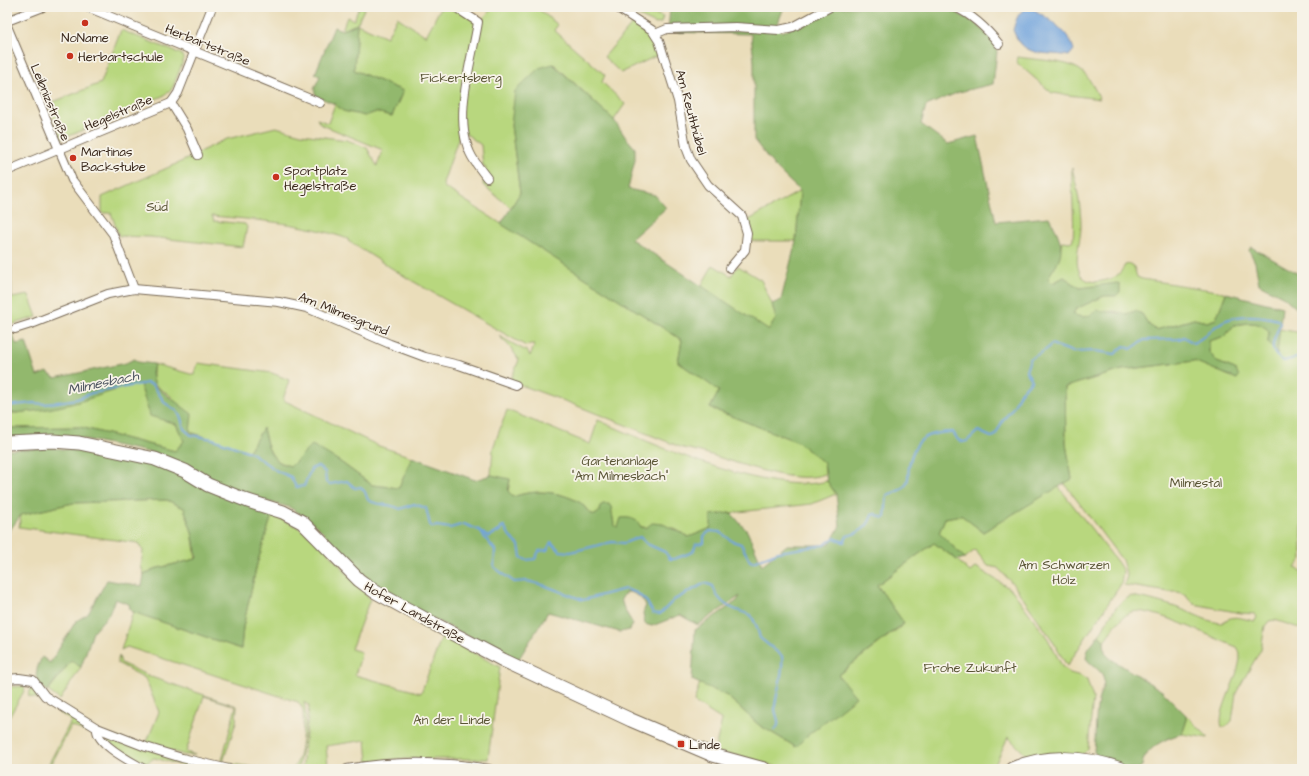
<svg xmlns="http://www.w3.org/2000/svg" width="1309" height="776" viewBox="0 0 1309 776" font-family="'Architects Daughter',sans-serif">
<style>
.green{fill:#b8d77e;stroke:#7a804e}
.forest{fill:#92b86d;stroke:#667146}
.water{fill:#72a4dd;stroke:#56677e}
.lines{fill:none;stroke-linecap:round;stroke-linejoin:round}
.stream{stroke:#72a4dd;stroke-width:2}
.street-casing{stroke:#786955;stroke-width:10}
.primary-casing{stroke:#786955;stroke-width:15}
.street{stroke:#fff;stroke-width:8}
.primary{stroke:#fff;stroke-width:13}
.poi-dot{fill:#c8321e;stroke:#f7f3e8;stroke-width:1.5}
.labels{text-anchor:middle;stroke-width:3.5;stroke-linejoin:round;paint-order:stroke}
.poi-label{font-size:13px;fill:#3b2a1e;stroke:#f7f3e8;text-anchor:start}
.street-label{font-size:13px;fill:#3b2a1e;stroke:#f7f3e8}
.park-label{font-size:13px;fill:#5a5536;stroke:#f7f3e8}
.water-label{font-size:14px;font-style:italic;fill:#4e5561;stroke:#f7f3e8}
</style>
<rect width="100%" height="100%" fill="#f7f3e8"/>
<filter id="ink" filterUnits="userSpaceOnUse"><feTurbulence type="fractalNoise" baseFrequency=".025" numOctaves="2"/><feDisplacementMap in="SourceGraphic" scale="8" xChannelSelector="R" yChannelSelector="G"/><feConvolveMatrix kernelMatrix="1 2 1 2 8 2 1 2 1" color-interpolation-filters="sRGB"/></filter>
<filter id="wash" filterUnits="userSpaceOnUse"><feTurbulence type="fractalNoise" baseFrequency=".012" numOctaves="4" result="noise"/><feDisplacementMap in="SourceGraphic" scale="16" xChannelSelector="R" yChannelSelector="G"/><feGaussianBlur stdDeviation="0.9" result="paint"/><feColorMatrix in="noise" values="0 0 0 0 0 0 0 0 0 0 0 0 0 0 0 0 0 1.4 0 .05"/><feComposite in="paint" operator="in"/></filter>
<g filter="url(#wash)">
<rect width="100%" height="100%" fill="#eaddba"/>
<g class="green">
<path d="M359,7H365L357,24L387,37L397,17L426,36L441,7H451L481,21L493,7H536L558,25L554,30L605,75L602,82L625,104L614,120L554,64L511,125L520,193L511,208L483,185L486,168L483,166L481,145L461,130L443,183L444,187L682,340L678,362L720,391L710,408L798,442L824,463L825,474C789,488 721,454 683,448L570,403L510,381L519,360L511,348L499,336L528,352L530,356L535,344H530L526,346L409,279L348,241V239C304,223 258,220 212,216L214,221L245,224L247,227L243,247L150,237L119,236L111,213H102V197L194,156L201,151L227,139L276,127L301,134L347,140L367,148L377,166L383,150L320,124L317,119L328,123L335,104L343,111L365,116L376,112L392,116L403,91L354,70L357,24L342,30L347,17L354,20Z"/>
<polygon points="630,7 638,7 663,17 661,23 656,24 632,13 630,10"/>
<polygon points="633,23 653,38 660,54 621,73 604,57"/>
<polygon points="121,30 181,54 184,59 173,87 165,95 62,139 48,104 101,83"/>
<path d="M1018,57C1035,60 1066,60 1080,70C1089,76 1095,90 1100,99L1052,93L1016,62Z"/>
<path d="M1072,168C1077,187 1081,206 1081,226C1081,239 1074,260 1079,271C1082,281 1093,283 1102,281C1114,279 1119,276 1125,265L1130,264L1134,267L1137,277L1142,279L1223,292L1226,293L1216,319L1207,322L1194,319L1156,330L1148,324L1142,314L1135,311L1126,314L1114,311L1081,318L1073,314L1075,309L1104,296L1097,287L1080,288L1064,277L1053,283L1048,280L1050,272L1058,261L1062,241L1070,242L1073,240C1075,216 1071,192 1072,168Z"/>
<polygon points="800,191 796,241 751,241 747,221"/>
<polygon points="7,265 11,265 12,298 29,295 37,317 10,325 7,345"/>
<polygon points="713,265 731,276 738,266 761,280 772,304 776,319 768,331 701,286"/>
<path d="M1250,323L1262,324L1269,331L1268,342L1277,354L1279,329L1302,333V559L1295,568L1302,571V629L1275,620L1269,621L1265,626L1261,649L1236,693L1232,721L1226,727H1222C1215,709 1250,662 1237,647C1216,640 1146,603 1129,613C1118,620 1111,631 1104,641L1099,635C1107,622 1116,601 1132,596C1148,599 1165,603 1181,609C1195,614 1207,622 1222,623C1233,613 1242,619 1255,621L1257,617L1255,614L1241,613L1194,604L1186,595L1178,592H1169L1124,585L1127,576L1122,560L1064,483L1072,479L1066,444L1065,387L1122,370L1194,361L1237,379L1235,369L1217,362L1209,352V341L1225,336L1234,325Z"/>
<path d="M198,363L272,373L289,380L283,400L379,446L412,457L399,488L372,485L339,461L291,466C270,462 267,446 263,428L249,451L190,432C185,422 182,409 175,401C163,384 149,394 154,364L194,375Z"/>
<polygon points="140,384 150,415 176,424 184,441 175,451 80,427 7,428 7,413 18,413 123,387"/>
<path d="M507,410L590,444L598,420C652,444 770,497 827,481L836,494L812,504L711,515L712,528L689,537L673,528L641,527L637,521L620,524L618,527L614,525L611,507L600,506L599,512L595,515C587,513 586,506 579,502C559,491 534,489 513,497L508,491L510,480L491,475L493,448Z"/>
<polygon points="1058,486 1118,563 1123,571 1121,584 1067,666 1051,638 1013,584 998,568 988,566 975,550 965,558 939,533 945,518 961,515 983,532"/>
<polygon points="167,500 184,508 192,532 196,559 154,569 144,575 141,566 143,551 138,543 19,527 21,515 73,503"/>
<path d="M272,515L296,526L318,541L370,599L351,649L361,652L360,659L355,675L421,693L442,636L500,667L488,759H398L368,762L366,740L326,746L328,766L302,769L309,706L304,702C309,720 302,746 299,765L297,769H292C301,766 304,723 303,713C303,708 301,705 298,702L127,647L121,650L133,612L241,649L243,627L257,564Z"/>
<polygon points="934,543 957,560 970,572 976,567 1012,590 1048,639 1063,668 1070,673 1081,676 1087,680 1093,698 1088,749 1081,756 1028,757 1008,737 993,769 784,769 741,756 714,753 722,720 694,702 700,682 727,696 759,725 796,747 808,735 838,675 904,624 877,585"/>
<polygon points="119,656 121,663 151,677 237,706 236,722 223,762 224,763 267,769 240,768 221,764 236,706 204,696 186,752 195,755 185,755 146,744 159,712 145,678 117,663"/>
<polygon points="71,661 81,667 60,700 48,691"/>
<polygon points="25,686 24,691 7,721 7,687"/>
<polygon points="32,687 64,713 89,730 86,732 71,726 49,769 46,769 71,721 43,700 28,696"/>
<polygon points="1186,715 1208,737 1208,738 1182,734 1186,723"/>
<polygon points="105,735 108,735 220,769 196,769 154,758 147,763 148,766 152,769 150,769 117,749 104,738"/>
</g>
<g class="forest">
<path d="M670,7H784L777,26L782,32L835,7H945L974,22L991,37L997,51L993,84L959,92L926,106L921,124L948,144L977,136L996,222L1049,217C1056,231 1066,245 1058,261C1055,268 1050,272 1048,280L1053,283L1064,277L1080,288L1117,283L1120,284V292L1116,296H1104L1076,309L1073,314C1083,319 1089,317 1097,310L1126,314L1135,311L1142,314L1148,324L1156,330L1194,319L1207,322L1216,319L1226,293L1282,307L1277,355L1268,342L1269,331C1257,320 1249,323 1234,325L1225,336L1209,341V352L1217,362L1235,369L1239,376L1237,379L1194,361L1122,370L1065,387L1066,444L1072,479L983,532L961,515L945,518L939,533L965,558L957,560L934,543L877,585L904,623L838,675L856,697L808,735L796,747L759,725L727,696L692,680L695,630L737,601L740,596L698,625L680,615L652,626L645,624L643,613L646,605C641,597 635,592 626,592L621,599L624,609L633,624L630,630L620,632L548,612L518,660L390,598L369,580L321,530L307,518L289,507L249,497L212,481L158,454L70,436L7,438V428L80,427L175,451L184,441L176,424L150,416L140,384C116,388 95,398 71,404C51,409 28,413 7,413L8,336L13,335L16,344L26,342L37,376L47,372L55,378L126,363L134,359L138,362L154,364L152,374L155,386L192,414L190,432L249,451L263,428C267,446 270,463 291,466L312,445L339,461L372,485L399,488L412,457L475,480L491,475L510,479L508,491L513,497C534,489 559,491 579,502C586,506 586,513 595,515L599,512L600,506L603,504H609L611,507L614,525L618,527L621,518C631,517 636,519 641,527L646,528L652,523L663,524L689,537L711,528V515L731,513L747,531L762,565L787,545H829L840,526L836,494L827,481L824,463L798,442L710,408L719,391L678,362L682,340L501,224L520,193L511,125L515,91L539,68L553,64L614,120L626,138L635,148V160L628,189L655,195L666,208L631,239L768,330L776,319L772,304L781,300L796,241L800,191L775,167L754,140V62L751,34L668,32Z"/>
<polygon points="357,24 354,70 403,91 392,116 376,112 365,116 343,111 335,104 316,96 314,89 320,76 315,74 334,27 342,30"/>
<polygon points="1251,247 1302,276 1302,309 1296,308 1284,297 1259,284 1255,262 1249,250"/>
<path d="M52,448L105,453L153,462L272,515L257,564L243,627L241,649L133,612L130,609L129,604L115,599L109,614L93,632L81,667L71,661L47,691C32,683 35,671 42,657L50,663L76,621L88,614L107,580L142,586L144,575L154,569L196,559L197,556L192,532L184,508L167,500L73,503L21,515L7,534V450Z"/>
<path d="M1099,635L1104,641L1105,653L1111,659L1162,691L1186,715V723L1182,734C1167,737 1143,749 1142,766L1138,769C1126,769 1099,765 1094,751C1096,735 1095,717 1098,701C1100,693 1106,684 1103,676C1100,669 1090,665 1086,658L1088,648Z"/>
</g>
<path class="water" d="M1030,7C1047,18 1069,30 1074,50L1069,56C1043,51 1024,59 1013,30C1016,20 1018,10 1030,7Z"/>
<g class="lines">
<g class="stream">
<path d="M7,406L33,403L45,404L77,399L92,393L147,383L153,385L165,403L177,411L181,418L184,429L191,435L213,439L250,452L277,471L291,477L296,487L304,486L311,469L318,466L325,472L326,482L330,484L347,481L355,488L361,487L365,492L368,500C377,506 390,503 400,509L414,504L426,508L430,525L433,527L437,526L450,528L464,524L479,530L488,537L501,530V527L504,526L511,538L519,545L521,557L526,560L535,559L539,551L547,550L551,542L560,551L570,552L612,542L624,543L640,537L647,544L665,552L670,559H674L693,552L696,544L704,543V536L710,531L720,532L732,541L741,544L750,561L753,562L778,552L824,545L834,538L844,542L847,536C859,533 868,528 872,515L875,514L883,518L885,517L887,495C894,492 904,491 907,482C909,478 908,471 909,466C914,439 926,432 953,432L958,440L963,442L967,441L978,431L991,437L995,436L1002,422L1014,406L1020,393L1032,380L1026,371L1030,359L1047,349L1051,344L1073,352L1095,351L1115,354L1124,346L1131,349L1144,340L1179,339L1184,337L1193,343C1204,339 1210,330 1219,324C1234,313 1261,315 1278,320L1280,323C1276,338 1264,351 1284,361L1295,358L1300,359L1301,362L1298,367L1302,372"/>
<path d="M482,534L495,550L494,567L514,582L527,581L543,585L583,600L625,589L637,593L647,602L653,613L660,614L674,600L705,583L713,586C719,606 733,609 751,615L757,627L760,638L782,656C784,674 777,689 775,706C774,716 783,722 775,730"/>
</g>
</g>
</g>
<g filter="url(#ink)">
<g class="lines">
<defs>
<g id="street">
<polyline points="87,7 320,103"/>
<path d="M455,7L478,22C472,61 453,116 470,153C474,162 481,170 487,178"/>
<polyline points="616,7 652,30 659,41 678,101 686,147 691,160 708,185 742,216 747,233 745,250 730,268"/>
<path d="M955,7C972,15 987,29 999,44"/>
<polyline points="7,21 43,7"/>
<polyline points="7,26 72,180 113,234 134,289"/>
<polyline points="655,34 667,29 736,27 779,30 793,27 830,7"/>
<polyline points="171,103 187,129 198,155"/>
<polyline points="7,171 171,103 178,93 212,7"/>
<polyline points="15,329 34,323 108,294 134,289 279,302 307,308 390,344 425,357 459,365 516,385"/>
<polyline points="7,679 19,678 33,680 45,696 97,728 146,747 182,758 229,769"/>
<path d="M97,728C95,744 132,762 144,769"/>
<path d="M347,769C392,761 443,761 489,769"/>
</g>
<g id="primary">
<polyline points="7,443 53,441 79,443 155,459 185,471 208,485 248,501 283,512 302,522 359,580 374,591 425,619 503,660 631,720 713,755 764,769"/>
<path d="M1012,769C1047,754 1086,757 1121,769"/>
</g>
</defs>
<use href="#street" class="street-casing"/>
<use href="#primary" class="primary-casing"/>
<use href="#street" class="street"/>
<use href="#primary" class="primary"/>
</g>
</g>
<g class="poi-dot">
<circle cx="85" cy="23" r="4"/>
<circle cx="70" cy="56" r="4"/>
<circle cx="73" cy="158" r="4"/>
<circle cx="276" cy="177" r="4"/>
<rect x="677" y="740" width="8" height="8" rx="2"/>
</g>
<g class="labels">
<g class="poi-label">
<text x="85" y="42" text-anchor="middle">NoName</text>
<text x="78" y="61">Herbartschule</text>
<text x="81" y="156">Martinas<tspan x="81" dy="15">Backstube</tspan></text>
<text x="284" y="175">Sportplatz<tspan x="284" dy="15">Hegelstraße</tspan></text>
<text x="689" y="749">Linde</text>
</g>
<g class="street-label">
<text transform="translate(208 44) rotate(22)" y="5">Herbartstraße</text>
<text transform="translate(51 102) rotate(67)" y="5">Leibnizstraße</text>
<text transform="translate(118 112) rotate(-23)" y="5">Hegelstraße</text>
<text transform="translate(692 112) rotate(75)" y="5">Am Reuthhübel</text>
<text transform="translate(344 313) rotate(22)" y="5">Am Milmesgrund</text>
<text transform="translate(415 612) rotate(29)" y="5">Hofer Landstraße</text>
</g>
<g class="park-label">
<text x="461" y="82">Fickertsberg</text>
<text x="157" y="211">Süd</text>
<text x="620" y="465">Gartenanlage<tspan x="620" dy="15">"Am Milmesbach"</tspan></text>
<text x="1196" y="487">Milmestal</text>
<text x="1064" y="569">Am Schwarzen<tspan x="1064" dy="15">Holz</tspan></text>
<text x="970" y="672">Frohe Zukunft</text>
<text x="452" y="724">An der Linde</text>
</g>
<g class="water-label">
<text transform="translate(103 382) rotate(-12)" y="5">Milmesbach</text>
</g>
</g>
<rect width="1309" height="776" fill="none" stroke="#f7f3e8" stroke-width="24"/>
</svg>
